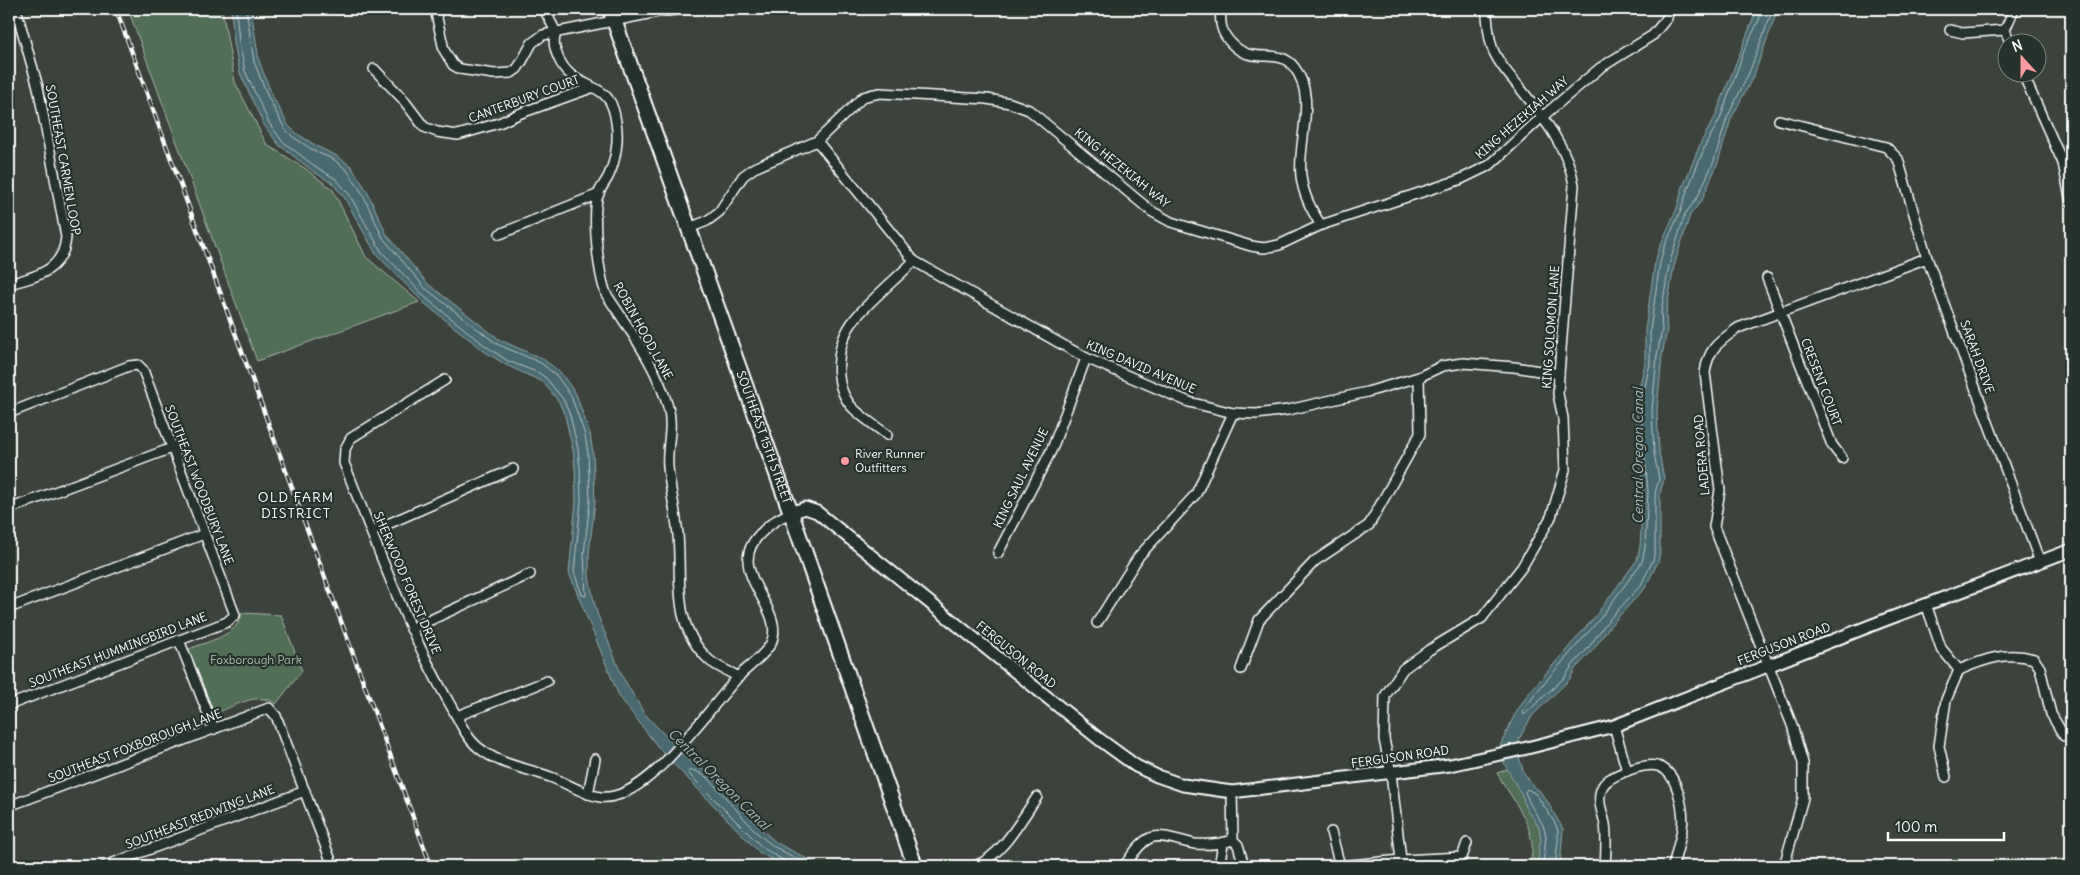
<svg xmlns="http://www.w3.org/2000/svg" width="2080" height="875" viewBox="0 0 2080 875" font-family="Delius,sans-serif">
<style>
.green{fill:#516e57;stroke:#a8b6ab}
.water{fill:#496a70;stroke:#92a6a9}
.lines{fill:none;stroke-linecap:round;stroke-linejoin:round}
.shore{stroke:#b6c3c6;stroke-width:1}
.minor-casing{stroke:#fff;stroke-width:12}
.tertiary-casing{stroke:#fff;stroke-width:15}
.secondary-casing{stroke:#fff;stroke-width:18}
.minor{stroke:#26332d;stroke-width:9}
.tertiary{stroke:#26332d;stroke-width:11}
.secondary{stroke:#26332d;stroke-width:14}
.rail-casing{stroke:#fff;stroke-width:4.5}
.rail{stroke:#26332d;stroke-width:2.5;stroke-dasharray:8;stroke-linecap:butt}
.poi-dot{fill:#ff9aa2;stroke:#26332d;stroke-width:2}
.labels{text-anchor:middle;stroke-width:4.5;stroke-linejoin:round;paint-order:stroke}
.street-label{font-size:12px;fill:#fff;stroke:#26332d}
.poi-label{font-size:12px;fill:#fff;stroke:#26332d;text-anchor:start}
.park-label{font-size:12px;fill:#b1beb3;stroke:#26332d}
.water-label{font-size:14px;font-style:italic;fill:#adbcbf;stroke:#26332d}
.neighbourhood-label{font-size:14px;letter-spacing:1px;fill:#fff;stroke:#26332d}
</style>
<rect width="100%" height="100%" fill="#3c433d"/>
<filter id="ink" filterUnits="userSpaceOnUse"><feTurbulence type="fractalNoise" baseFrequency=".02" numOctaves="2"/><feDisplacementMap in="SourceGraphic" scale="10" xChannelSelector="R" yChannelSelector="G"/><feConvolveMatrix kernelMatrix="1 2 1 2 8 2 1 2 1" color-interpolation-filters="sRGB"/></filter>
<g filter="url(#ink)">
<g class="green">
<polygon points="128,9 222,9 235,82 267,145 306,169 333,190 366,257 419,302 257,361"/>
<path d="M242,613L281,615L302,671L276,704C258,690 233,707 214,714L189,649C208,641 238,636 242,613Z"/>
<path d="M1514,767L1543,815L1548,866H1529C1542,833 1513,801 1497,773Z"/>
</g>
<g class="water">
<polygon points="231,9 251,9 259,61 272,95 288,125 296,133 318,147 335,155 351,166 367,191 387,235 428,284 500,340 543,359 560,372 576,394 590,434 593,453 595,501 589,554 589,577 593,597 597,613 622,676 644,713 691,763 711,774 762,830 777,843 821,866 784,866 760,853 661,751 619,696 569,573 576,501 575,467 573,450 565,416 559,402 543,382 506,365 484,351 424,303 376,254 344,197 332,183 314,172 279,145 264,125 240,73 234,43"/>
<polygon points="1757,9 1778,9 1754,75 1731,119 1718,162 1702,200 1690,215 1674,266 1666,314 1667,330 1662,356 1657,411 1659,452 1664,479 1660,493 1660,552 1658,562 1645,588 1610,626 1593,650 1575,669 1570,679 1532,716 1519,739 1519,758 1524,773 1533,786 1539,790 1547,801 1563,829 1560,866 1538,866 1539,846 1541,841 1539,827 1525,807 1523,798 1504,763 1500,746 1514,716 1528,694 1594,618 1637,560 1640,547 1643,492 1637,421 1637,398 1645,363 1645,330 1655,262 1660,246 1677,208 1682,189 1701,142 1715,117"/>
</g>
<g class="lines">
<g class="shore">
<polyline points="236,9 239,42 245,71 269,123 282,141 316,167 336,179 349,194 381,251 427,299 487,347 508,361 539,373 546,378 563,399 570,415 578,449 580,467 581,502 574,572 582,595 586,596 584,554 590,501 588,453 585,435 571,396 557,376 541,363 497,344 425,288 383,238 362,193 347,170 333,159 316,152 293,137 285,129 268,97 254,62 246,9"/>
<polyline points="1762,9 1759,20 1744,51 1720,119 1706,144 1687,191 1681,210 1664,248 1660,263 1650,330 1650,364 1642,399 1642,421 1648,492 1645,547 1642,562 1598,621 1539,689 1523,711 1524,715 1565,677 1572,666 1589,647 1606,623 1641,585 1653,560 1655,551 1655,493 1659,479 1654,453 1652,411 1657,355 1662,330 1661,313 1669,265 1685,214 1697,198 1714,161 1727,118 1749,73 1773,9"/>
<polyline points="785,866 783,860 763,848 689,774 689,770 696,771 708,778 758,834 773,846 810,866"/>
<polyline points="1543,866 1546,836 1543,825 1530,804 1525,792 1527,789 1536,794 1555,823 1558,831 1558,842 1555,866"/>
</g>
<defs>
<g id="minor">
<polyline points="435,9 444,50 453,65 460,69 494,74 511,73 517,69 521,63 532,43 543,35 658,12 684,9"/>
<path d="M544,9L556,32C553,42 554,47 558,57C570,86 597,82 609,100C613,106 615,115 616,122C619,139 616,159 609,175C606,182 600,188 598,195C592,217 598,272 606,294C629,329 657,366 668,407C674,427 666,447 668,467C670,490 676,512 678,535C682,581 671,624 709,660C717,667 730,672 739,677"/>
<path d="M1220,9C1221,15 1220,22 1222,28C1225,39 1237,51 1248,54C1264,59 1282,51 1294,67C1318,97 1297,142 1301,176C1303,194 1311,210 1321,225"/>
<polyline points="1950,30 1963,33 2005,30"/>
<polyline points="2010,42 2005,30 2014,9"/>
<polyline points="374,69 402,98 424,127 437,132 458,135 499,123 521,113 591,88"/>
<polyline points="2022,72 2063,163 2071,202"/>
<polyline points="1779,120 1886,147 1898,159 1927,258 2040,562"/>
<polyline points="817,141 914,261 1086,358 1189,402 1233,413 1256,414 1288,410 1367,392 1419,377 1442,366 1463,363 1514,367 1559,374"/>
<polyline points="689,228 707,221 719,212 743,176 754,168 817,141 863,97 870,95 880,93 987,99 1010,103 1029,110 1151,211 1171,222 1251,246 1264,248 1279,245 1321,225 1459,180 1490,165 1542,117 1600,68 1653,35 1667,18 1669,9"/>
<polyline points="500,234 599,194"/>
<polyline points="1767,278 1832,445 1842,458"/>
<path d="M9,284C36,277 64,270 66,237L38,87L16,9"/>
<path d="M445,380L351,438L345,449L344,463C377,545 406,629 451,706C459,720 466,738 479,748C501,766 528,768 553,778C568,784 583,794 600,797C633,801 671,757 690,734C707,715 722,695 739,676C749,666 765,655 771,643C788,607 719,570 763,531C772,522 780,517 791,513"/>
<polyline points="9,413 129,366 138,365 143,370 235,615 227,622 9,705"/>
<path d="M887,435C876,426 861,417 851,406C832,383 836,343 854,320C869,301 896,279 914,261"/>
<polyline points="9,509 172,448"/>
<polyline points="372,531 513,469"/>
<polyline points="998,553 1052,449 1086,358"/>
<path d="M1926,604L1941,648L1959,670C1985,659 2007,651 2034,659L2040,668L2051,714L2064,736"/>
<polyline points="9,608 204,534"/>
<polyline points="1097,623 1139,556 1196,494 1233,413"/>
<polyline points="411,629 530,574"/>
<polyline points="179,640 214,729"/>
<polyline points="1241,669 1259,620 1315,561 1369,525 1420,434 1419,377"/>
<polyline points="457,716 547,681"/>
<polyline points="1614,726 1627,771"/>
<polyline points="1946,777 1939,746 1946,700 1959,670"/>
<polyline points="1232,792 1233,840 1238,845 1244,866"/>
<polyline points="588,794 595,759"/>
<polyline points="9,806 269,708 276,716 333,866"/>
<polyline points="1331,832 1340,866"/>
<polyline points="1401,860 1462,857 1467,843"/>
<polyline points="105,866 305,791"/>
<path d="M975,866C1003,855 1020,821 1037,797"/>
<path d="M1124,866C1131,857 1139,843 1150,838C1162,833 1182,842 1195,844C1208,845 1221,844 1233,840"/>
<polyline points="1219,866 1223,844"/>
<path d="M1340,866L1401,860L1391,773L1384,739L1385,696L1403,669L1429,650L1482,618L1522,567L1551,517L1565,470L1563,418L1558,394L1559,374L1574,185C1569,149 1542,116 1520,88C1510,76 1497,62 1492,47C1488,35 1488,21 1486,9"/>
<path d="M1605,866C1606,852 1607,838 1605,824C1603,813 1597,802 1601,790C1604,780 1615,776 1624,772C1654,760 1670,762 1679,795C1682,806 1684,817 1682,829C1680,841 1676,854 1673,866"/>
<path d="M1784,866L1803,798V763L1792,725L1714,527L1720,490L1705,373C1708,348 1719,342 1738,328L1927,258"/>
</g>
<polyline id="tertiary" points="791,513 805,508 817,512 1099,739 1136,766 1157,776 1183,785 1232,792 1450,765 1523,749 1614,726 1885,620 2071,550"/>
<g id="secondary">
<path id="s1" d="M610,9L791,513L915,866"/>
</g>
</defs>
<use href="#minor" class="minor-casing"/>
<use href="#tertiary" class="tertiary-casing"/>
<use href="#secondary" class="secondary-casing"/>
<use href="#minor" class="minor"/>
<use href="#tertiary" class="tertiary"/>
<use href="#secondary" class="secondary"/>
<defs>
<polyline id="rail" points="116,9 431,866"/>
</defs>
<use href="#rail" class="rail-casing"/>
<use href="#rail" class="rail"/>
</g>
</g>
<circle class="poi-dot" cx="845" cy="461" r="5"/>
<g class="labels">
<g class="street-label">
<text transform="translate(524 99) rotate(-20)" y="4">CANTERBURY COURT</text>
<text transform="translate(1522 118) rotate(-41)" y="4">KING HEZEKIAH WAY</text>
<text transform="translate(63 160) rotate(80)" y="4">SOUTHEAST CARMEN LOOP</text>
<text transform="translate(1122 168) rotate(39)" y="4">KING HEZEKIAH WAY</text>
<text transform="translate(1551 327) rotate(-86)" y="4">KING SOLOMON LANE</text>
<text transform="translate(643 331) rotate(61)" y="4">ROBIN HOOD LANE</text>
<text transform="translate(1977 357) rotate(70)" y="4">SARAH DRIVE</text>
<text transform="translate(1141 367) rotate(23)" y="4">KING DAVID AVENUE</text>
<text transform="translate(1821 382) rotate(69)" y="4">CRESENT COURT</text>
<text dy="4" stroke="none"><textPath href="#s1" startOffset="455">SOUTHEAST 15TH STREET</textPath></text>
<text transform="translate(1702 455) rotate(-95)" y="4">LADERA ROAD</text>
<text transform="translate(1021 478) rotate(-64)" y="4">KING SAUL AVENUE</text>
<text transform="translate(199 485) rotate(69)" y="4">SOUTHEAST WOODBURY LANE</text>
<text transform="translate(407 583) rotate(67)" y="4">SHERWOOD FOREST DRIVE</text>
<text transform="translate(1784 644) rotate(-21)" y="4">FERGUSON ROAD</text>
<text transform="translate(118 650) rotate(-21)" y="4">SOUTHEAST HUMMINGBIRD LANE</text>
<text transform="translate(1016 655) rotate(39)" y="4">FERGUSON ROAD</text>
<text transform="translate(135 746) rotate(-21)" y="4">SOUTHEAST FOXBOROUGH LANE</text>
<text transform="translate(1400 757) rotate(-8)" y="4">FERGUSON ROAD</text>
<text transform="translate(200 817) rotate(-21)" y="4">SOUTHEAST REDWING LANE</text>
</g>
<g class="poi-label">
<text x="855" y="458">River Runner<tspan x="855" dy="14">Outfitters</tspan></text>
</g>
<g class="park-label">
<text x="256" y="664">Foxborough Park</text>
</g>
<g class="water-label">
<text transform="translate(1638 456) rotate(-90)" y="5">Central Oregon Canal</text>
<text transform="translate(719 779) rotate(45)" y="5">Central Oregon Canal</text>
</g>
<g class="neighbourhood-label">
<text x="296" y="502">OLD FARM<tspan x="296" dy="16">DISTRICT</tspan></text>
</g>
</g>
<rect width="2080" height="875" fill="none" stroke="#26332d" stroke-width="30"/>
<rect x="15" y="15" width="2050" height="845" fill="none" stroke="#fff" stroke-width="2" filter="url(#ink)"/>
<g transform="translate(2022 58) rotate(339)"><circle r="24" fill="#26332d" stroke="#7d8581"/>
<path d="M0-4L9 19L0 12L-9 19Z" fill="#ff9aa2"/>
<text y="-8" font-size="14" font-weight="bold" text-anchor="middle" fill="#ffffff">N</text>
</g>
<path d="M1888 832v8h116v-8" fill="none" stroke="#ffffff" stroke-width="2.5"/>
<text x="1895" y="832" font-size="15" fill="#ffffff" stroke="#26332d" stroke-width="4" paint-order="stroke">100 m</text>
</svg>
